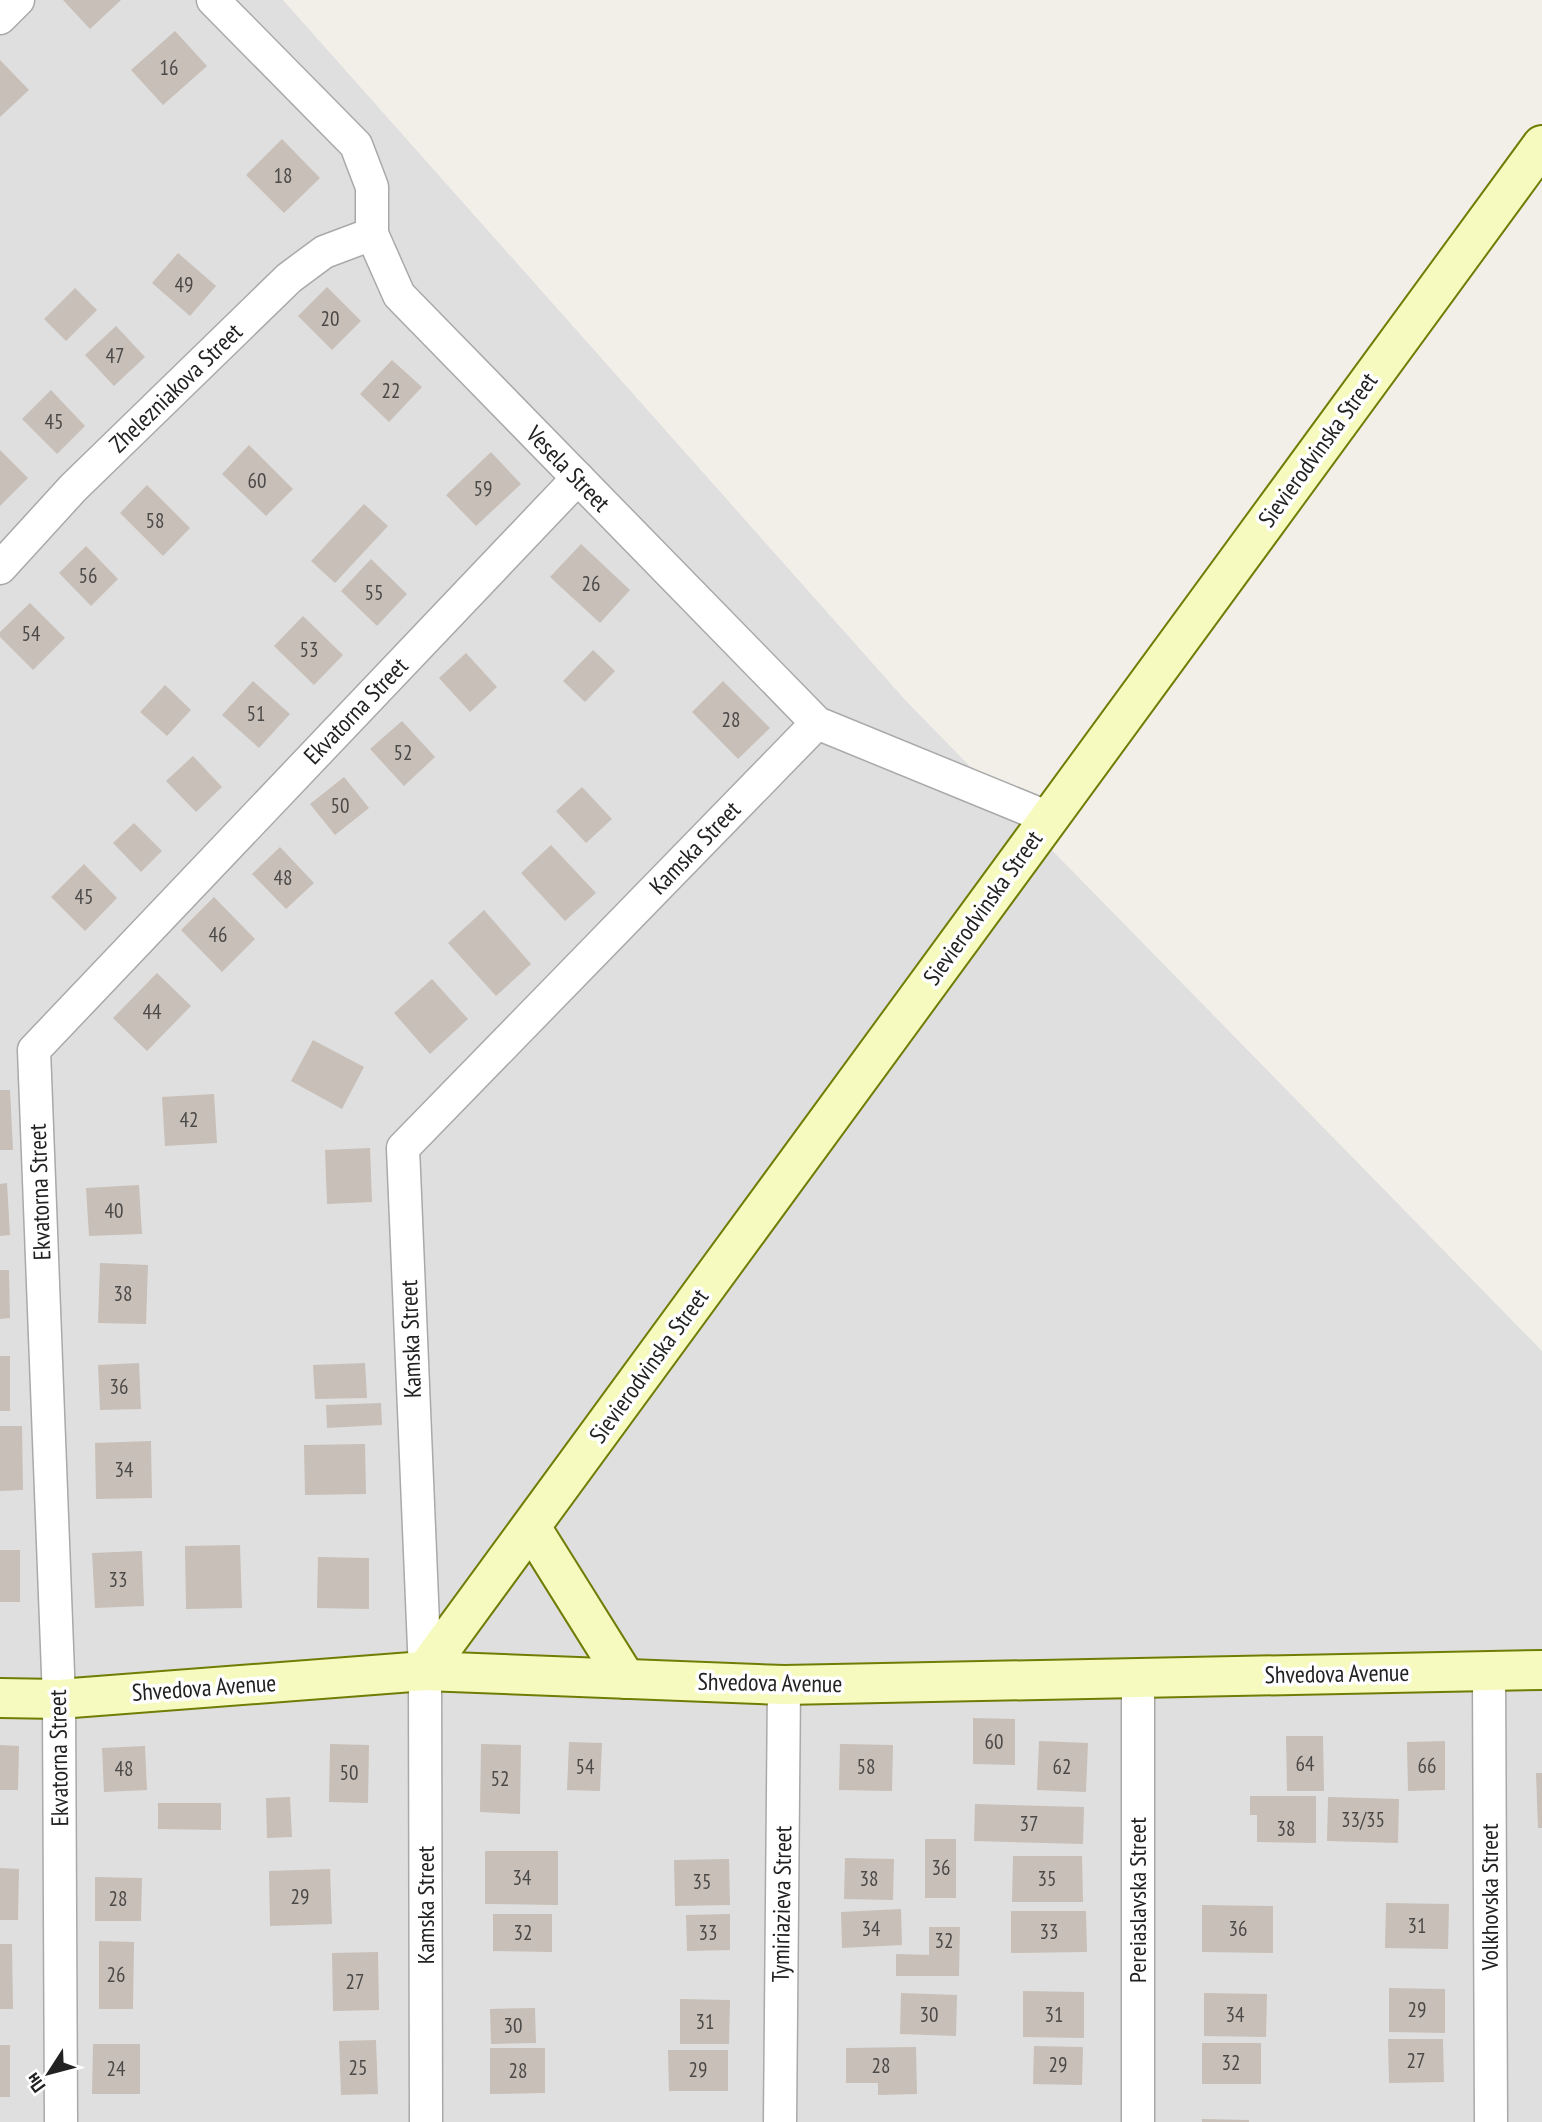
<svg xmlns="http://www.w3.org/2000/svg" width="1542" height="2122" viewBox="0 0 1542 2122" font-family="'PT Sans Narrow',sans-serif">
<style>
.residential{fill:#e0dfdf}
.building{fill:#c7bfb8}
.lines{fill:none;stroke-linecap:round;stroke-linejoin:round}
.street-casing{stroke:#a9a9a9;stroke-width:35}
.secondary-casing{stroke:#707d05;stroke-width:42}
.street{stroke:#fff;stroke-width:32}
.secondary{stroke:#f7fabf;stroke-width:38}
.labels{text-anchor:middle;stroke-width:7;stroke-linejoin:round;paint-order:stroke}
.number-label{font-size:21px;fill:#4b4948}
.street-label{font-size:24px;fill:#222;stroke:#fff}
</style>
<rect width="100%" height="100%" fill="#f2efe9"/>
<polygon class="residential" points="0,0 283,0 907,702 1542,1351 1542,2122 0,2122"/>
<g class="building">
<polygon points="63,0 121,0 90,29"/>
<polygon points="175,31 207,66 163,105 131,70"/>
<polygon points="0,60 29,90 0,117"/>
<polygon points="282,139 320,178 284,213 246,175"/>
<polygon points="178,253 216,286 190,316 152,283"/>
<polygon points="327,287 361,321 332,350 298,316"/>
<polygon points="75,288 97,310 66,341 44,319"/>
<polygon points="116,326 145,357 114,386 85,355"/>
<polygon points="392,360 422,387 389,422 360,394"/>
<polygon points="51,390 85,426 57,454 22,419"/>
<polygon points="249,445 293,489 266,516 222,474"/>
<polygon points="0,450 28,478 0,506"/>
<polygon points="491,452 521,484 476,526 446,495"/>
<polygon points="147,485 190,528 163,556 120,513"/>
<polygon points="364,504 388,526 335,583 311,561"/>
<polygon points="581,544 630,590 600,623 550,577"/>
<polygon points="86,546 118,579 91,606 59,573"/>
<polygon points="371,559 407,594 377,626 341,591"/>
<polygon points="30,603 65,638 33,670 0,637 0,632"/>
<polygon points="303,616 343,655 314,685 274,646"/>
<polygon points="593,650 615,671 585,702 563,681"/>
<polygon points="466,653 497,687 470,712 439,678"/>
<polygon points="253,681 290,714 259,748 222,715"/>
<polygon points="723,681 770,728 738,759 692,712"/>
<polygon points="165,685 191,710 167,736 140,712"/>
<polygon points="402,721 435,757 404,786 370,749"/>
<polygon points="193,756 222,787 196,812 166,781"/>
<polygon points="344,777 369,808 335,835 310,804"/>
<polygon points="582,787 612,819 586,843 556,811"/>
<polygon points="134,823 162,851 141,872 113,843"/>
<polygon points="551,845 596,893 565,921 521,873"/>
<polygon points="280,847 314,883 286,909 252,874"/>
<polygon points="84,864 117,898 85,931 51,897"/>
<polygon points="214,897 255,939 222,972 181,930"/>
<polygon points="484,910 531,964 496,996 448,943"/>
<polygon points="157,973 191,1006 147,1051 113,1018"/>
<polygon points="432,979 468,1019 430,1054 394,1013"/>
<polygon points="313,1040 364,1067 342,1109 291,1081"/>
<polygon points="0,1090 10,1090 13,1150 0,1150"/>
<polygon points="214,1094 217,1143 165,1146 162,1097"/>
<polygon points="370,1148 372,1202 327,1204 325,1150"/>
<polygon points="7,1183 10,1235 0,1236 0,1184"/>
<polygon points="139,1185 142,1234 89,1236 86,1188"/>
<polygon points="100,1263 148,1265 146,1324 98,1323"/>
<polygon points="0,1270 9,1270 10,1318 0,1319"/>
<rect x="0" y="1356" width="10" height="55"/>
<polygon points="139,1363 141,1409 100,1410 98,1365"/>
<polygon points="365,1363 367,1398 315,1399 313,1365"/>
<polygon points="381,1403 382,1425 327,1428 326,1405"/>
<polygon points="0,1426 22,1426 23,1490 0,1491"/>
<polygon points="151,1441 152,1498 96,1499 95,1443"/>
<polygon points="365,1444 366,1494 305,1495 304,1445"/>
<polygon points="240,1545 242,1608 186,1609 185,1546"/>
<rect x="0" y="1550" width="20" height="52"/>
<polygon points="142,1551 144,1606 95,1608 92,1553"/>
<polygon points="318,1557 369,1558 369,1609 317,1608"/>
<polygon points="973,1718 1015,1719 1015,1765 973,1764"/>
<polygon points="1286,1736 1323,1736 1324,1791 1287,1791"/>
<polygon points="1039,1741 1088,1743 1086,1792 1037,1790"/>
<polygon points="1445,1741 1445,1790 1408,1791 1407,1742"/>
<polygon points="569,1742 602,1743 600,1791 567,1790"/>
<polygon points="330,1744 369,1745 368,1803 329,1802"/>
<polygon points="481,1744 521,1745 520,1814 480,1812"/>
<polygon points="840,1744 893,1745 892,1791 839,1790"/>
<polygon points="0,1745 19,1746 18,1790 0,1790"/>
<polygon points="145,1746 147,1790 104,1792 102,1748"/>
<polygon points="1536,1773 1542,1773 1542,1828 1538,1828"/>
<polygon points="1250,1796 1316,1796 1316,1843 1257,1842 1257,1815 1250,1815"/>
<polygon points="290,1797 292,1837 267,1838 266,1798"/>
<polygon points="1328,1797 1399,1799 1398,1843 1327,1841"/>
<polygon points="158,1803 221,1803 221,1830 158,1829"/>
<polygon points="975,1804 1084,1807 1083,1844 974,1841"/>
<rect x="925" y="1839" width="31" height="59"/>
<polygon points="485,1851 558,1851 558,1905 485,1904"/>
<polygon points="1013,1856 1082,1856 1083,1902 1012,1902"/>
<polygon points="845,1858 894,1859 893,1900 844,1899"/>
<polygon points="729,1859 730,1905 675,1906 674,1860"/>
<polygon points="0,1868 19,1869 18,1920 0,1920"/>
<polygon points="330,1869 332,1924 270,1926 269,1871"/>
<polygon points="95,1877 142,1878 141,1921 95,1921"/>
<polygon points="1386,1903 1449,1904 1448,1949 1385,1948"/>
<polygon points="1202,1905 1273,1906 1273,1953 1202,1952"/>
<polygon points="901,1909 902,1945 842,1948 841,1912"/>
<polygon points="1011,1911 1086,1911 1087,1952 1011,1953"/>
<polygon points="493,1914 552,1914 552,1952 493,1951"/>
<polygon points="730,1914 730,1950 687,1951 686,1915"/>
<polygon points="929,1927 960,1927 959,1976 896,1976 896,1954 929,1955"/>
<polygon points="99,1941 134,1942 133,2009 99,2009"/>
<polygon points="0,1944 12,1944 13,2009 0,2009"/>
<polygon points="378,1952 379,2010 333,2011 332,1953"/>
<polygon points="1389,1988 1445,1989 1445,2033 1389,2032"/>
<polygon points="1023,1991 1084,1992 1084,2038 1023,2037"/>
<polygon points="901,1993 957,1995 956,2036 900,2034"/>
<polygon points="1204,1993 1267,1994 1266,2037 1204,2036"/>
<polygon points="680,1999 730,2000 729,2044 680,2044"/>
<polygon points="535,2008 536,2043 491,2044 490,2009"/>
<polygon points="1388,2039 1443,2039 1444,2082 1389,2083"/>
<polygon points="376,2040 378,2094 341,2095 339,2041"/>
<rect x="1202" y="2043" width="59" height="41"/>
<polygon points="93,2044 140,2044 140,2094 92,2094"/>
<rect x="0" y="2045" width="10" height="52"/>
<polygon points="1034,2046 1083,2047 1082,2085 1033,2084"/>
<polygon points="916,2047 917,2094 878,2095 878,2083 846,2083 846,2048"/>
<polygon points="490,2048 545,2048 545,2093 490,2094"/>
<polygon points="668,2050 728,2050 728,2091 669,2091"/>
<polygon points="1202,2119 1249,2120 1249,2122 1202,2122"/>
</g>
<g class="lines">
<defs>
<g id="street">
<polyline points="213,0 356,145 372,187 372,234 399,295 817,723 1049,818"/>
<polyline points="0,18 18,0"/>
<polyline points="0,568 73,488 289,278 324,252 372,234"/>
<polyline points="1489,1671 1491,2122"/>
<polyline points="61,2122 59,1699 34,1050 578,478"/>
<polyline points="426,2122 425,1671 403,1148 817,723"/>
<polyline points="780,2122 784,1685"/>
<polyline points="1138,2122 1138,1678"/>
</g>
<g id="secondary">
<polyline points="531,1527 626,1679"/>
<polyline points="425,1671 1542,145"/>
<polyline points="0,1698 59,1699 425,1671 784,1685 1542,1670"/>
</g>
</defs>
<use href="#street" class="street-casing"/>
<use href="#secondary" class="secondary-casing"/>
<use href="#street" class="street"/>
<use href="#secondary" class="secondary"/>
</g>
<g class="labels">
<g class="number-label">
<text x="169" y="75">16</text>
<text x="283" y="183">18</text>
<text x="184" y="292">49</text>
<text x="330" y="326">20</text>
<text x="115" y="363">47</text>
<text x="391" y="398">22</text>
<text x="54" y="429">45</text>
<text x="257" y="488">60</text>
<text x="483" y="496">59</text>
<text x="155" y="528">58</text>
<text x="88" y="583">56</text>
<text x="591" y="591">26</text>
<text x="374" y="600">55</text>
<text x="31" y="641">54</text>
<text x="309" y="657">53</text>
<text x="256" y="721">51</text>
<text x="731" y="727">28</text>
<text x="403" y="760">52</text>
<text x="340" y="813">50</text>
<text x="283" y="885">48</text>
<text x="84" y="904">45</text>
<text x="218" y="942">46</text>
<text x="152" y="1019">44</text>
<text x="189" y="1127">42</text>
<text x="114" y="1218">40</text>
<text x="123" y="1301">38</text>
<text x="119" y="1394">36</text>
<text x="124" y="1477">34</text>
<text x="118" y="1587">33</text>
<text x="994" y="1749">60</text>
<text x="1305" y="1771">64</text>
<text x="1427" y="1773">66</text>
<text x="585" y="1774">54</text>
<text x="866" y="1774">58</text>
<text x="1062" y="1774">62</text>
<text x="124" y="1776">48</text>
<text x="349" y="1780">50</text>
<text x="500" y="1786">52</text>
<text x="1363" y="1827">33/35</text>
<text x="1029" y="1831">37</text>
<text x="1286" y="1836">38</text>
<text x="941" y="1875">36</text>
<text x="522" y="1885">34</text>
<text x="869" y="1886">38</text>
<text x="1047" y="1886">35</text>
<text x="702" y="1889">35</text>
<text x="300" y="1904">29</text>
<text x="118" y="1906">28</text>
<text x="1417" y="1933">31</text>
<text x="871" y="1936">34</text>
<text x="1238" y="1936">36</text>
<text x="1049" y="1939">33</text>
<text x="523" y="1940">32</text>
<text x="708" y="1940">33</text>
<text x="944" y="1948">32</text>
<text x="116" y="1982">26</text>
<text x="355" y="1989">27</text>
<text x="1417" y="2017">29</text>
<text x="929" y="2022">30</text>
<text x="1054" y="2022">31</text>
<text x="1235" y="2022">34</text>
<text x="705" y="2029">31</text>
<text x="513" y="2033">30</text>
<text x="1416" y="2068">27</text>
<text x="1231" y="2070">32</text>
<text x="1058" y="2072">29</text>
<text x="881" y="2073">28</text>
<text x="358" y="2075">25</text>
<text x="116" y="2076">24</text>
<text x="698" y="2077">29</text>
<text x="518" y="2078">28</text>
</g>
<g class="street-label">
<text transform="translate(176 388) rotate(-44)" y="8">Zhelezniakova Street</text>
<text transform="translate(1318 450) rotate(-54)" y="8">Sievierodvinska Street</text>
<text transform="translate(568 469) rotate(46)" y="8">Vesela Street</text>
<text transform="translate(356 711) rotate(-46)" y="8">Ekvatorna Street</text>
<text transform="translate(695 848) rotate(-46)" y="8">Kamska Street</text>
<text transform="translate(983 908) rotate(-54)" y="8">Sievierodvinska Street</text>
<text transform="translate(40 1192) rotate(-92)" y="8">Ekvatorna Street</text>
<text transform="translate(411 1339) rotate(-92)" y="8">Kamska Street</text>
<text transform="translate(649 1366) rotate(-54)" y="8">Sievierodvinska Street</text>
<text transform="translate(1337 1674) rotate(-1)" y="8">Shvedova Avenue</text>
<text transform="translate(770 1683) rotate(1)" y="8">Shvedova Avenue</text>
<text transform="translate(204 1688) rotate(-4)" y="8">Shvedova Avenue</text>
<text transform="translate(59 1758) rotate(-91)" y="8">Ekvatorna Street</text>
<text transform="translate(1490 1897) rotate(-90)" y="8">Volkhovska Street</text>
<text transform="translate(1138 1900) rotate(-90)" y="8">Pereiaslavska Street</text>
<text transform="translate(782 1904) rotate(-89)" y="8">Tymiriazieva Street</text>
<text transform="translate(426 1905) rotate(-90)" y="8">Kamska Street</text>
</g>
</g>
<g transform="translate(49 2073) rotate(234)" stroke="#ffffff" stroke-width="5" paint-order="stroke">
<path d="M0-5L12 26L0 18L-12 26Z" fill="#222222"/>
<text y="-10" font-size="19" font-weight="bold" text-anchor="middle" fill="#222222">Пн</text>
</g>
</svg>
